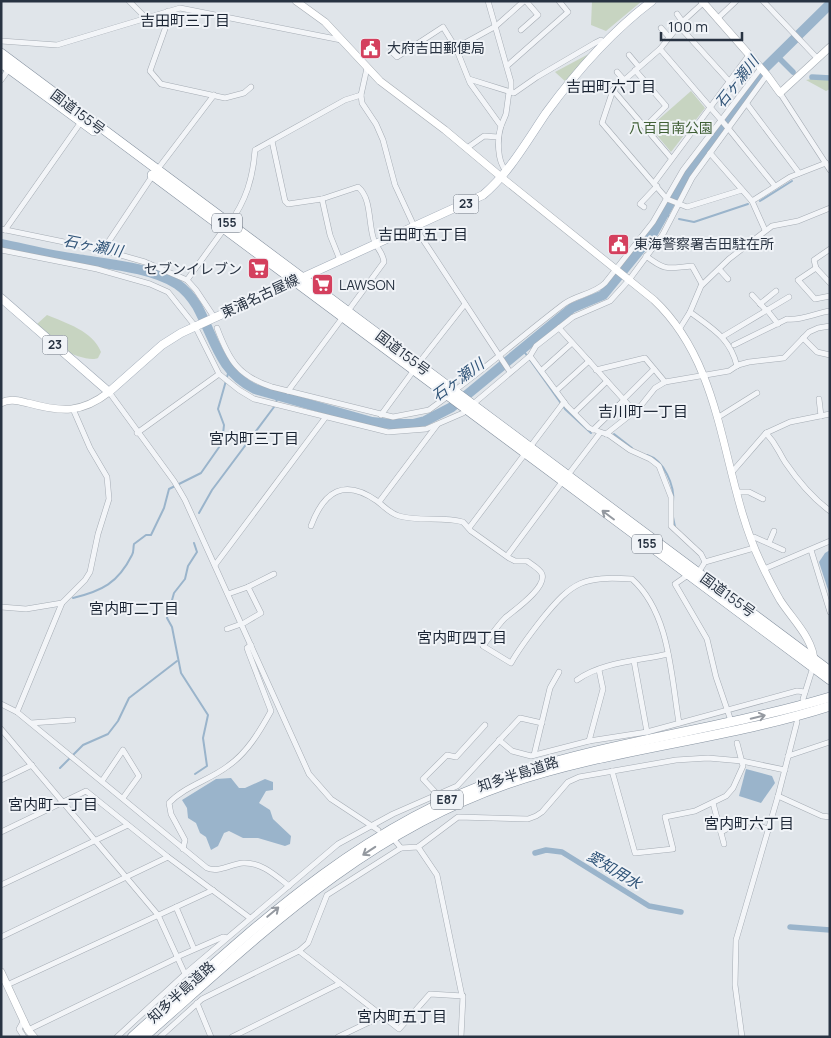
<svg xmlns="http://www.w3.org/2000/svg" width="831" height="1038" viewBox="0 0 831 1038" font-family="Manrope,'Noto Sans JP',sans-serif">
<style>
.green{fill:#c7d4c1}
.water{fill:#9ab4cb}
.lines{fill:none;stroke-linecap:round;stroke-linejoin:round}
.stream{stroke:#9ab4cb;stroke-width:2}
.canal{stroke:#9ab4cb;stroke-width:5.5}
.river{stroke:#9ab4cb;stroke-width:10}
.street-casing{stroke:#a5acb4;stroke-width:6}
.secondary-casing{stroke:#a5acb4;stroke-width:8}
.primary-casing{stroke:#9fa9b6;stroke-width:9}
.highway-casing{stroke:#8793a1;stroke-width:10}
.street{stroke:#f3f5f8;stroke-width:5}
.secondary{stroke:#fff;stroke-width:7}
.primary{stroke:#fff;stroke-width:8}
.highway{stroke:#fff;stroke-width:9}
.oneway{stroke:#9499a0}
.labels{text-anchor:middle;stroke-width:4;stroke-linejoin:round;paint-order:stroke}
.shield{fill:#f0f3f7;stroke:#646d78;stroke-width:1}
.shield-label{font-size:12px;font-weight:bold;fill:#283342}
.poi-label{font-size:14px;fill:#283342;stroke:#f0f3f7;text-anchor:start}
.street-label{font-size:14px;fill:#283342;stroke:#f0f3f7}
.park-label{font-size:14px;fill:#3f5f35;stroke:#f0f3f7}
.neighbourhood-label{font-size:15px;fill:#1a2433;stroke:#f0f3f7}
.water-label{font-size:15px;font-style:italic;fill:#305478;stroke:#f0f3f7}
</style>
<rect width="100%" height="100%" fill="#e0e5ea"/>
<g class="green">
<polygon points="592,1 642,1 606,31 591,25"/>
<polygon points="598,49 567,83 555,72"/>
<polygon points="830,75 830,89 826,91 806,80"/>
<polygon points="691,91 705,108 671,152 650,127"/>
<path d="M47,315C66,323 93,331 101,352L98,358C86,364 45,343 39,331C37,329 37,326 37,324Z"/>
</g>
<g class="water">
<polygon points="830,550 830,596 819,562 825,553"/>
<polygon points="746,769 772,776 775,783 761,803 739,796"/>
<polygon points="231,778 239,788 245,788 265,779 273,782 273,790 266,791 259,803 270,810 273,819 291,836 290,844 285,846 258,838 243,838 229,831 224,833 218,846 211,850 206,837 200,833 196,823 188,818 187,808 182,800 216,779"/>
</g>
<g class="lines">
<g class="stream">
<polyline points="760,201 792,181"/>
<polyline points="665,214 669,216"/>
<polyline points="679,219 694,222 748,204"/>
<polyline points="523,350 565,409 591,433"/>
<polyline points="614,434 632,448"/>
<path d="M647,455C664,460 675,486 673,502"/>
<polyline points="199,513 212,490 274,407 278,397"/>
<polyline points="673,517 675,527"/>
<polyline points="194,543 197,552 188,566 185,579 174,593 167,618 172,627 181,673 208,715 203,738 207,766 195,774"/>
<path d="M73,598C102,591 118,583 132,555C134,552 133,548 134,544L146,535H151L164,508L169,489L201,473L222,443L224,425L218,409L229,370"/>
<polyline points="60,768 83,745 108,734 118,721 129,698 177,661"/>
</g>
<g class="canal">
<polyline points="777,56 793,72"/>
<polyline points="812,77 830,78"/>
<polyline points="535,853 546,850 562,852 649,906 681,912"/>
<polyline points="790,927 830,930"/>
</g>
<path class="river" d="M1,244C26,249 51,256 77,259C106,264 151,267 177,284C186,290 192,298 197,306C215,339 219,371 255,389L372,422L391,424H413L425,421L452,407L572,308L603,295L652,235L687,173L765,68L830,4"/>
<defs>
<g id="street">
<polyline points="129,1 145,17"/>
<polyline points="488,1 511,82 511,92"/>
<polyline points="763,1 817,58"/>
<polyline points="703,3 680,24 660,49 613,90 602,123 667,199 687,207 742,190"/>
<polyline points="168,11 165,29 150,71 161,84 225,98 244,93 251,87"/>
<polyline points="677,14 682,21"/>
<polyline points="717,19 736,1"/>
<polyline points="679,26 729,81"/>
<polyline points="661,28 669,37"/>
<polyline points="521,30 538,15 526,1"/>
<polyline points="1,41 57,45 180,8 341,40"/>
<polyline points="456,48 496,26 524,1"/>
<polyline points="660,49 728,128 775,186"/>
<path d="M391,51L397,57L443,27L456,48L470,83L501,126C497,139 497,161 506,171"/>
<polyline points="629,55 639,67"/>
<polyline points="507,66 568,12 559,1"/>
<polyline points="367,68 361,95 362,103 376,124 383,140 395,185 414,226 510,372"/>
<polyline points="635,70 666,106 645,127"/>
<polyline points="617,72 624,80"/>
<polyline points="469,79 514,93 537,77 595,43 601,40 605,44"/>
<polyline points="1,80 9,69"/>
<polyline points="613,90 671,158"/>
<polyline points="780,93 830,170"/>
<polyline points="747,104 799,173"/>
<polyline points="501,126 506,114 509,92"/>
<path d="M272,141L285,201L288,204L322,199L358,187C372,198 368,225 374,240C376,248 383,252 384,262L348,311"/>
<polyline points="467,148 484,136 498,137"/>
<polyline points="710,153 752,201 790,177 826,163"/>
<polyline points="157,170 214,95"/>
<polyline points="654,183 749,55"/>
<polyline points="322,199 330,235 340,260"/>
<polyline points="752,201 765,230"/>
<polyline points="644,207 640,204 657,186"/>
<path d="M229,224C246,201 253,178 255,150L345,100L361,95"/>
<polyline points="1,229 103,250 145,262 187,280 196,290 214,317"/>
<polyline points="5,230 81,122"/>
<polyline points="830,249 814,260 816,268 830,283"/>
<polyline points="1,250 97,269 150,284 168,292 195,326 219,374 239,390 254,399 388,432 426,429 463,413 466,409"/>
<polyline points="103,250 153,175"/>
<path d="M646,256C667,272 668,268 692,266L702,284"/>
<polyline points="816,268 798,280 815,299 830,296"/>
<polyline points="719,269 728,279"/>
<polyline points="187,280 224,229"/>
<polyline points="629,280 663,234 692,178 767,75"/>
<polyline points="752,295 766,310"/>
<polyline points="760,304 776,291"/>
<polyline points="767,310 778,324"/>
<path d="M690,312C713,329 730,338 737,366"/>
<path d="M217,328C229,360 238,376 272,387L393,417L429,410L448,396"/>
<polyline points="559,328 634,411"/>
<polyline points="680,328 690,312 701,286 729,259 772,226 798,221 830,208"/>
<polyline points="722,337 789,297"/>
<polyline points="803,338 817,352 830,355"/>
<path d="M734,345L787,319C801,321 815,313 830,311"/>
<polyline points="530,356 567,406 589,428 609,435 630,450 650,459 659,466 671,497 671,526 701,554 705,562"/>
<polyline points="418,364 465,304"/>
<polyline points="542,370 572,343"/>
<polyline points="596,370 645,358 665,382"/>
<polyline points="288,391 343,317"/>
<path d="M454,391C492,363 527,332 564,304C576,295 594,294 605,283L653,222L683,170L761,68"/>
<polyline points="556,391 589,361"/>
<polyline points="109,392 174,481 185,500 309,774 331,799 378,830"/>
<polyline points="624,399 654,369"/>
<polyline points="819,399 821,416"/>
<polyline points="472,405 530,356 536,346 573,317 610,301 629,280"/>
<polyline points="575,412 607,381"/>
<polyline points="381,415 414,370"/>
<polyline points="717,418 757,393"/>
<polyline points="593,430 624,400"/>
<polyline points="137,433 219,374"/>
<path d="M766,433C777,445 777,449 785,462C798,481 811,497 830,511"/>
<polyline points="606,434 639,408 655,388 665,382 729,371 738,365 749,362 784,358 809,332 818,328 830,326"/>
<polyline points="733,471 766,433 790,422 830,414"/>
<polyline points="568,475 600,433"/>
<polyline points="738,492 749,492 763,499"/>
<polyline points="379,502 437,425"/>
<path d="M311,526C324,491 344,478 377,501C384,506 389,513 399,516C419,522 443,516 463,522L471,531L509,558L515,561H527C531,564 540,569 542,574C547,588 513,611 505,618C497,626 490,637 483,646L511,663C520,647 531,633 542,619C573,581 583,576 632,579C670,613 671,676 679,723"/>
<polyline points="469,528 564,402"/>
<polyline points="751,538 754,537 783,550"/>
<polyline points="769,543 774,531"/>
<polyline points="811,550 830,612"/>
<polyline points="507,556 562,482"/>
<polyline points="215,565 325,418"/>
<polyline points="764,569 830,541"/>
<polyline points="698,573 705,562 754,548"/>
<polyline points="688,575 675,584 707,639 716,677 730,718"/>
<polyline points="228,594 248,587 274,574"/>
<polyline points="1,607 26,609 62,603"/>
<polyline points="227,629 244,623 261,613 248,587"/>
<polyline points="634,661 647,732"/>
<path d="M577,680C602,662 638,661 668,654"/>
<polyline points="803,699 813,667"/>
<path d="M1,704L17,712L207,868C219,873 231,864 243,863C261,862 275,875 289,886"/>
<polyline points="17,712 62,603 85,580 90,572 98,534 109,499 107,477 90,448 73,409"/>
<polyline points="31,723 73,720"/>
<polyline points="1,729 158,915 185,974"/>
<polyline points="499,740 512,751 531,756 589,741 647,732 797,691 805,692"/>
<polyline points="589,741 603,689 599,670"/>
<polyline points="534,755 550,688 559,672"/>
<polyline points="788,756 830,742"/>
<polyline points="612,771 635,853 673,849 665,817 695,811 726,796 733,788 743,766 737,743"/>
<polyline points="1,780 32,765"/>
<polyline points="102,781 123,750 139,776 123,798"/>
<polyline points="438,795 423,779 447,755 456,757 485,725"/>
<polyline points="778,796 822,816 830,817"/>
<polyline points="713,803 724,844"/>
<polyline points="1,832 86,791 168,857 250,918"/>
<polyline points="721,832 743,820 768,829"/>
<polyline points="396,842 401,848"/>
<polyline points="418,847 437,875 462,996"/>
<path d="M183,849L185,840L171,814L169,803C185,786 210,780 228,766C247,753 260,731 271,711L248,651L247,648L251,645"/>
<polyline points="1,885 128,825"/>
<polyline points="176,907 194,949"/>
<polyline points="1,937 168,857"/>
<polyline points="299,951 399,1029 430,994 463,996 461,1037"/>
<polyline points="177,957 223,937 227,938"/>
<polyline points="7,985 213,890"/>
<polyline points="197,1003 211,1037"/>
<polyline points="28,1030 177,958"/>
<polyline points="24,1037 19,1029 24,1020"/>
<polyline points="117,1037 185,974 338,844 393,814 457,786 520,718 542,723"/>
<polyline points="160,1037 202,999 299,951 308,943 327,895 401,848 418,847 458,817 528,819 536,816 542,812 568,782 579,777 676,760 708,758 742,761 785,770"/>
<polyline points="232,1037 339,984"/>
<polyline points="338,1037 382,1016"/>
<polyline points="742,1037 735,985 736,940 778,796 797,722"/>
</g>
<g id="secondary">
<path d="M296,1L325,22L380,81L445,130L506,181L654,300C727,369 720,477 761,563C767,576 773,588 780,600C792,619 814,639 814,662"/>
<polyline points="702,1 767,75 780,93 830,47"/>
<path d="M1,403C10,398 19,401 28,403C61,412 81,414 109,392"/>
<polyline points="1,972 28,1030 34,1037"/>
</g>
<path id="primary" d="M1,298L109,392L162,345L181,333L483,195C509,173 527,141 546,113C576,72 611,32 652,1"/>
<g id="highway">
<polyline points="1,53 830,671"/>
<polyline points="1,63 94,131"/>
<polyline points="152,175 830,680"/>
<path d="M132,1037C246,935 356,827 505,777C610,741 723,729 830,697"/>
<path d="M144,1037C258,937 360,835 507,784C612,748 724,740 830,706"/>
</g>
</defs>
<use href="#street" class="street-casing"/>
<use href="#secondary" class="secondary-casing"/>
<use href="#primary" class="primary-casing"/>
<use href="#highway" class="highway-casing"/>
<use href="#street" class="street"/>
<use href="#secondary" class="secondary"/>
<use href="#primary" class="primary"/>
<use href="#highway" class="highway"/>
</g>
<defs><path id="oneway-shaft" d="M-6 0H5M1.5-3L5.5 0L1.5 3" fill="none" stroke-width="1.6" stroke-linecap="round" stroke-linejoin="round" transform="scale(1.25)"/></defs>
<g class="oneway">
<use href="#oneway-shaft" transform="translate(608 515) rotate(-143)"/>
<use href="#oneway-shaft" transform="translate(758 717) rotate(-14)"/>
<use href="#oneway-shaft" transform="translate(369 851) rotate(147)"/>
<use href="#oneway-shaft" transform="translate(273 912) rotate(-40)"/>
</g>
<defs>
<symbol id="civic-square" viewBox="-11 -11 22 22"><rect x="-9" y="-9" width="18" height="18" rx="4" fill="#d4405e" stroke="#f0f3f7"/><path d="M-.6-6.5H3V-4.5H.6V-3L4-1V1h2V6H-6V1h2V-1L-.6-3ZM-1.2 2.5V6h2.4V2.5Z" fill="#fff"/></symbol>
<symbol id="supermarket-square" viewBox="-11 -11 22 22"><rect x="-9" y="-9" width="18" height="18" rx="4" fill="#d4405e" stroke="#f0f3f7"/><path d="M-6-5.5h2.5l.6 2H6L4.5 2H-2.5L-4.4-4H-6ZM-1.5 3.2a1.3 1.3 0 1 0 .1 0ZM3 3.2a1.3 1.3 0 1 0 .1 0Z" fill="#fff"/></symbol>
</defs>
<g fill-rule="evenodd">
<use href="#civic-square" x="358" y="36" width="25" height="25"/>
<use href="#civic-square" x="606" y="232" width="25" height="25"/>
<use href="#supermarket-square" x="246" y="256" width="25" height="25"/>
<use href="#supermarket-square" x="310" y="272" width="25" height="25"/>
</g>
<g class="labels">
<g class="shield">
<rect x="453.5" y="194.5" width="25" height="19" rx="4"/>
<rect x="212" y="213.5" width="30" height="19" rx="4"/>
<rect x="42.5" y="335.5" width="25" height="19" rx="4"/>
<rect x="632" y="534.5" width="30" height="19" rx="4"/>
<rect x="431" y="790.5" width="32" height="19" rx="4"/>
</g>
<g class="shield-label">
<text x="466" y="208">23</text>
<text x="227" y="227">155</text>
<text x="55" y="349">23</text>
<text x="647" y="548">155</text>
<text x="447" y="804">E87</text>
</g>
<g class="poi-label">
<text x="387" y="53">大府吉田郵便局</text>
<text x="634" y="249">東海警察署吉田駐在所</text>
<text x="242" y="274" text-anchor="end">セブンイレブン</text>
<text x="339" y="290">LAWSON</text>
</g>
<g class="street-label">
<text transform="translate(78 112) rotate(37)" y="5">国道155号</text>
<text transform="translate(260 296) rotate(-25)" y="5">東浦名古屋線</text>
<text transform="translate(403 353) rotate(37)" y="5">国道155号</text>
<text transform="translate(728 595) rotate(36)" y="5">国道155号</text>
<text transform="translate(518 774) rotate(-18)" y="5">知多半島道路</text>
<text transform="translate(181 992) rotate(-42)" y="5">知多半島道路</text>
</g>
<g class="park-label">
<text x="671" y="133">八百目南公園</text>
</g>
<g class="neighbourhood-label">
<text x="185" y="26">吉田町三丁目</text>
<text x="611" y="92">吉田町六丁目</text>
<text x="423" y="240">吉田町五丁目</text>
<text x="643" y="417">吉川町一丁目</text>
<text x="254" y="444">宮内町三丁目</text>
<text x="134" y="614">宮内町二丁目</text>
<text x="462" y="643">宮内町四丁目</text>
<text x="53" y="810">宮内町一丁目</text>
<text x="749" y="829">宮内町六丁目</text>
<text x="402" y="1022">宮内町五丁目</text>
</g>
<g class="water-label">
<text transform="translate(737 82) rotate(-52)" y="5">石ヶ瀬川</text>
<text transform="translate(93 246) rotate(11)" y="5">石ヶ瀬川</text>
<text transform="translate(458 380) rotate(-36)" y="5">石ヶ瀬川</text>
<text transform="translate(614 870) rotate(31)" y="5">愛知用水</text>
</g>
</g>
<rect width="831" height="1038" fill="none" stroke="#283342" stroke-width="5"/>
<path d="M661 32v8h81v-8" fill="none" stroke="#283342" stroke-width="2.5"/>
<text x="668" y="32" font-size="15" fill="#283342" stroke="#f0f3f7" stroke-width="4" paint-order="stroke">100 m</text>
</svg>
